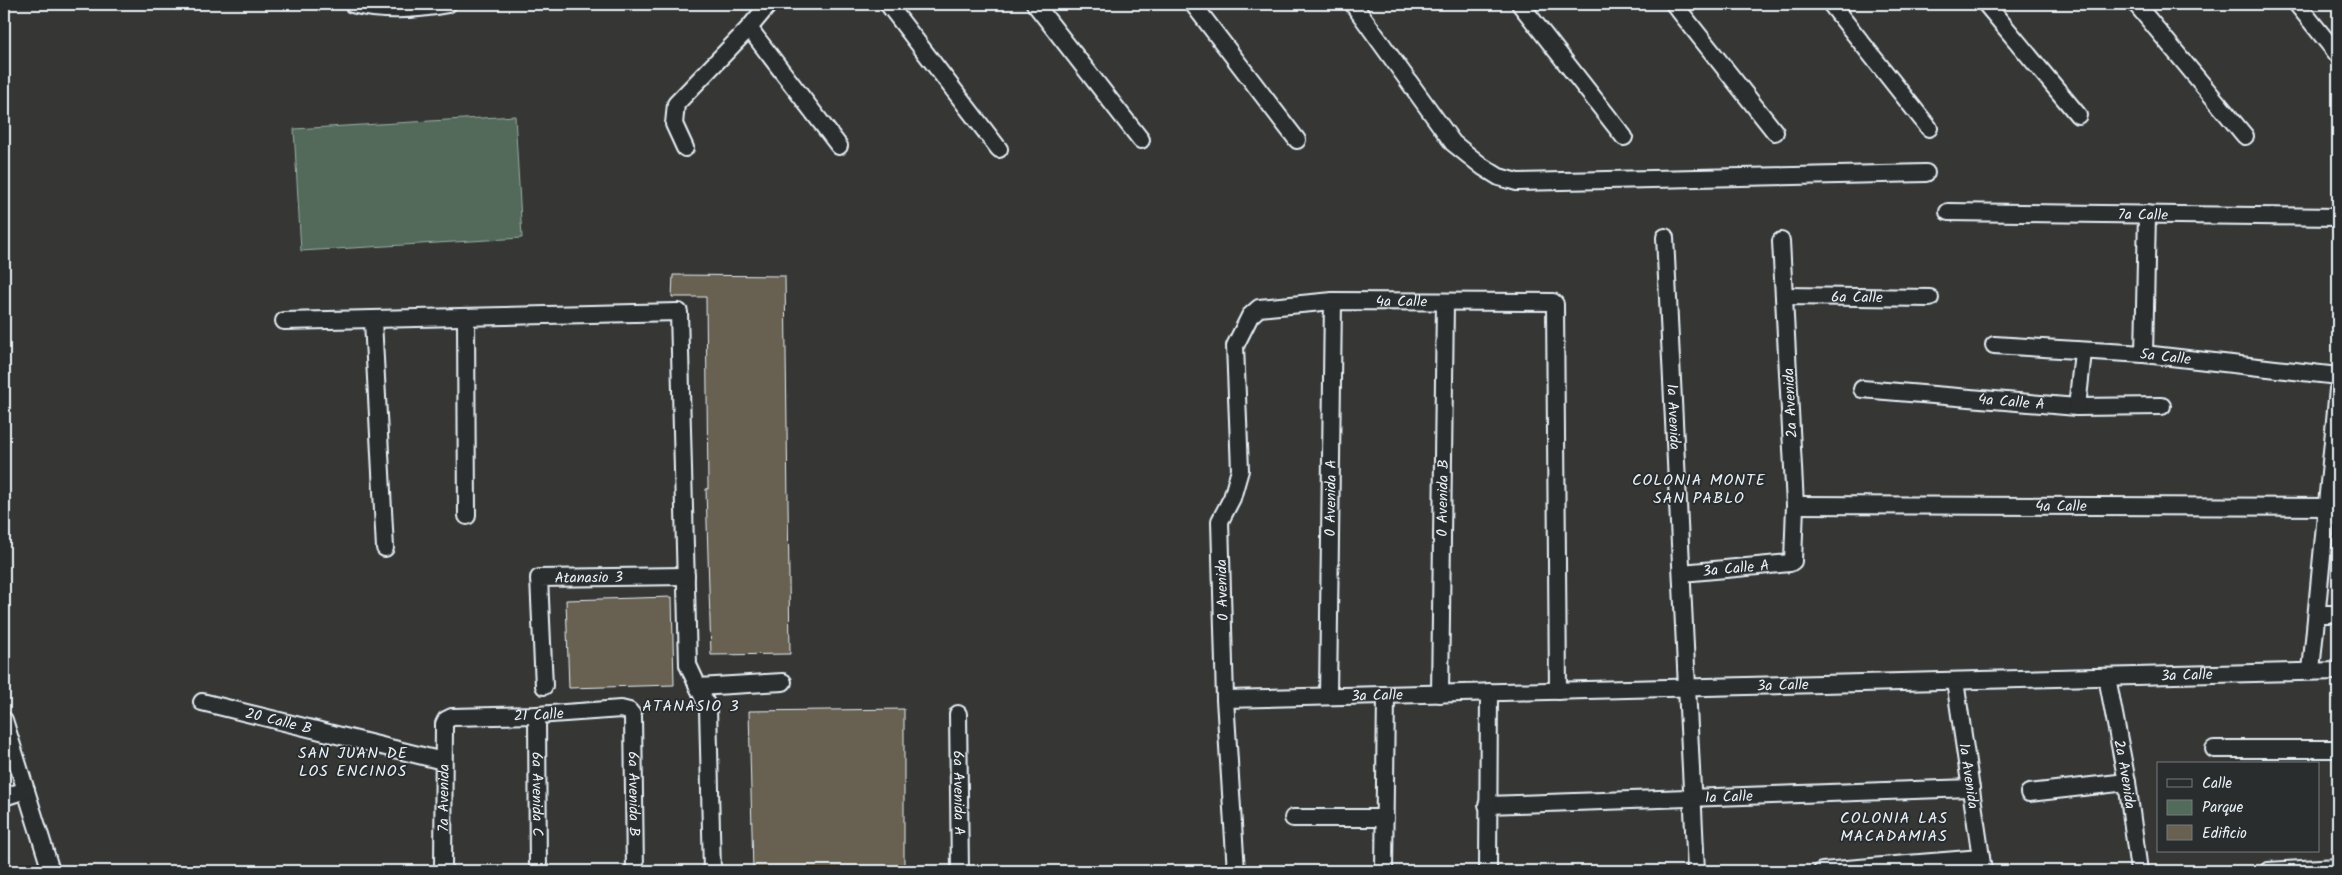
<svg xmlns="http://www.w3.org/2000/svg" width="2342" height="875" viewBox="0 0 2342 875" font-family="Kalam,sans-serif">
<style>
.green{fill:#526b5a;stroke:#9daea9}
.building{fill:#686051;stroke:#e8f1f8}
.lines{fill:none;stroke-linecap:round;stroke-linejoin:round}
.minor-casing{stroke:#e8f1f8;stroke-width:20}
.minor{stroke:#2a2d2e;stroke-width:16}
.labels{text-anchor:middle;stroke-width:4;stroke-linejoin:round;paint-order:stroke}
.street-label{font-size:15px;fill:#e8f1f8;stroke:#2a2d2e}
.neighbourhood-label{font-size:16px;letter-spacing:1px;fill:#e8f1f8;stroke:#2a2d2e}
</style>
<rect width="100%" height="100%" fill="#363735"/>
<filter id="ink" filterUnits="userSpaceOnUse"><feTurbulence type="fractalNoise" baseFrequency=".02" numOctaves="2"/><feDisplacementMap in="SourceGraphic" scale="10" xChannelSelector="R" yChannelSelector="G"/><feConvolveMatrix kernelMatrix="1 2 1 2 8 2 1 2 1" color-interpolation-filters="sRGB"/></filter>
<g filter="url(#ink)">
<polygon class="green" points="515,116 522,238 301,251 294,129"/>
<g class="building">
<polygon points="673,275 785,276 790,654 711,655 706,489 708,489 706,297 672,297"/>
<polygon points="672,597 674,685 569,688 566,600"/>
<polygon points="904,709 904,871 753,871 749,711"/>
</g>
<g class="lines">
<defs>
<g id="minor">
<path d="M352,4C383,12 417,10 448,4"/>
<polyline points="888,4 999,149"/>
<polyline points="1035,4 1141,140"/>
<polyline points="1193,4 1297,140"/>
<polyline points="1353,4 1453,143 1483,167 1499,177 1517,182 1926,173"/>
<polyline points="1520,4 1624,137"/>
<polyline points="1674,4 1775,132"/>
<polyline points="1831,4 1929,128"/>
<polyline points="1986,4 2078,115"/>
<polyline points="2136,4 2245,136"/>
<polyline points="2297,4 2338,55"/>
<polyline points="749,28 839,146"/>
<polyline points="685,148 674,124 676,104 749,28 769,4"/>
<path id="s1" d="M1948,212L2338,217"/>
<path id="s2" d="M1665,237L1696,871"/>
<path id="s3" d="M1785,296L1930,298"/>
<polyline points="466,317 467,516"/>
<polyline points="284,321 679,312 688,665 708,708 712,871"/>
<polyline points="373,321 385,548"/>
<path id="s4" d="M1994,345L2144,354L2338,376"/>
<polyline points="2144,354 2147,214"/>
<path id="s5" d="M1862,389L2077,407L2162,406"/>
<polyline points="2077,407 2083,352"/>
<path id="s6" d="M1795,505L2328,507"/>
<path id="s7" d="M1682,573L1790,563L1793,561L1795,505L1781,241"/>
<polyline points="2318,614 2338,614"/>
<polyline points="2311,671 2338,389"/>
<path id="s8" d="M2107,677L2127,782L2139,871"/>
<path id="s9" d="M1955,681L1983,871"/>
<path id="s10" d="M544,686L539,578L686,576"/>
<polyline points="698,687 783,682"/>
<path id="s11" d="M1440,694L1445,303"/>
<path id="s12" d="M1328,696L1333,301"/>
<path id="s13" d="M1225,699L2338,671"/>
<path id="s14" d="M202,702L443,761"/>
<path id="s15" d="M958,714L960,871"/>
<path id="s16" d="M537,715L538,871"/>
<polyline points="4,720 51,871"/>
<polyline points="2214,749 2338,749"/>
<polyline points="2029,793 2127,782"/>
<polyline points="4,797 26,790"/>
<path id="s17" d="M1487,805L1971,788"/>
<polyline points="1293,818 1385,818"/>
<path id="s18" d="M443,870L444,724L446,720L452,717L537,715L621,709L629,711L633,716L635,871"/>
<path id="s19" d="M1236,871L1225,699L1220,521L1232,498L1240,470L1235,346L1250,316L1259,308L1333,301L1553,302L1555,304L1558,691"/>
<polyline points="1384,871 1386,695"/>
<polyline points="1488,871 1489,692"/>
<polyline points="1822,871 1981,858"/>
<polyline points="2268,871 2338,867"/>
</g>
</defs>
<use href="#minor" class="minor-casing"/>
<use href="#minor" class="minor"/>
</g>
</g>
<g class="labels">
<g class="street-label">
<text dy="5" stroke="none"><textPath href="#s1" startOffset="195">7a Calle</textPath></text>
<text dy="5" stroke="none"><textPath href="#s3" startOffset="72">6a Calle</textPath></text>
<text dy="5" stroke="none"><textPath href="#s19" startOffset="718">4a Calle</textPath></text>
<text dy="5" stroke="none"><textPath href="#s4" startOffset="172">5a Calle</textPath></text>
<text dy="5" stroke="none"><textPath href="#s5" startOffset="150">4a Calle A</textPath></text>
<text transform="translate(1790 403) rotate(-93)" y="5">2a Avenida</text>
<text dy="5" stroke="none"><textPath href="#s2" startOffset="180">1a Avenida</textPath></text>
<text dy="5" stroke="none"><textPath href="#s11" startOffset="196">0 Avenida B</textPath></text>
<text dy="5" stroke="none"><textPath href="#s12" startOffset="198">0 Avenida A</textPath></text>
<text dy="5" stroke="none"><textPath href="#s6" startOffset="266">4a Calle</textPath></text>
<text dy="5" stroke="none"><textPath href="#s7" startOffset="54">3a Calle A</textPath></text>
<text dy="5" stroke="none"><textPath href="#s10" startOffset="158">Atanasio 3</textPath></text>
<text transform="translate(1222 590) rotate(-92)" y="5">0 Avenida</text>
<text dy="5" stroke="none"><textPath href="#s13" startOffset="962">3a Calle</textPath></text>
<text dy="5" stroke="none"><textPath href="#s13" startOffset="558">3a Calle</textPath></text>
<text dy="5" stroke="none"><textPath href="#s13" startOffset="152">3a Calle</textPath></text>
<text dy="5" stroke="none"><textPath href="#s18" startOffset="244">21 Calle</textPath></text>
<text dy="5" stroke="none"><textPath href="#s14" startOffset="79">20 Calle B</textPath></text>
<text dy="5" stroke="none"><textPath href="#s8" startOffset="99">2a Avenida</textPath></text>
<text dy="5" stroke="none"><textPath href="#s9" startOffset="96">1a Avenida</textPath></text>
<text dy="5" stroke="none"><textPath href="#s16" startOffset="79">6a Avenida C</textPath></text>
<text dy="5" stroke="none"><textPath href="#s15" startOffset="79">6a Avenida A</textPath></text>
<text dy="5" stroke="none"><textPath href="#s18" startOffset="419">6a Avenida B</textPath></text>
<text dy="5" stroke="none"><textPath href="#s17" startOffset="242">1a Calle</textPath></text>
<text dy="5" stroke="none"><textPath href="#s18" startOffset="72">7a Avenida</textPath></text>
</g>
<g class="neighbourhood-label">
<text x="1699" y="485">COLONIA MONTE<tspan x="1699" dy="18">SAN PABLO</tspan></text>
<text x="691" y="711">ATANASIO 3</text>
<text x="353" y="758">SAN JUAN DE<tspan x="353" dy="18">LOS ENCINOS</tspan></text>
<text x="1894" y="823">COLONIA LAS<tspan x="1894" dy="18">MACADAMIAS</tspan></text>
</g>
</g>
<rect width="2342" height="875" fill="none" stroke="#2a2d2e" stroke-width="20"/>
<rect x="10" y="10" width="2322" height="855" fill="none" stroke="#e8f1f8" stroke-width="2" filter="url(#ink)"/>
<rect x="2157" y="762" width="162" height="90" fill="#2a2d2e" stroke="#767b7f"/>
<rect x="2167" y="779" width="25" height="8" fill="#2a2d2e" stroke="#767b7f"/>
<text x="2202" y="788" font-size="15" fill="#e8f1f8">Calle</text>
<rect x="2167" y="800" width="25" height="15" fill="#526b5a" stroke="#767b7f"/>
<text x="2202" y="812" font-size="15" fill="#e8f1f8">Parque</text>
<rect x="2167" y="825" width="25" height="15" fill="#686051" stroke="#767b7f"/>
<text x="2202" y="838" font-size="15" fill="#e8f1f8">Edificio</text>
</svg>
